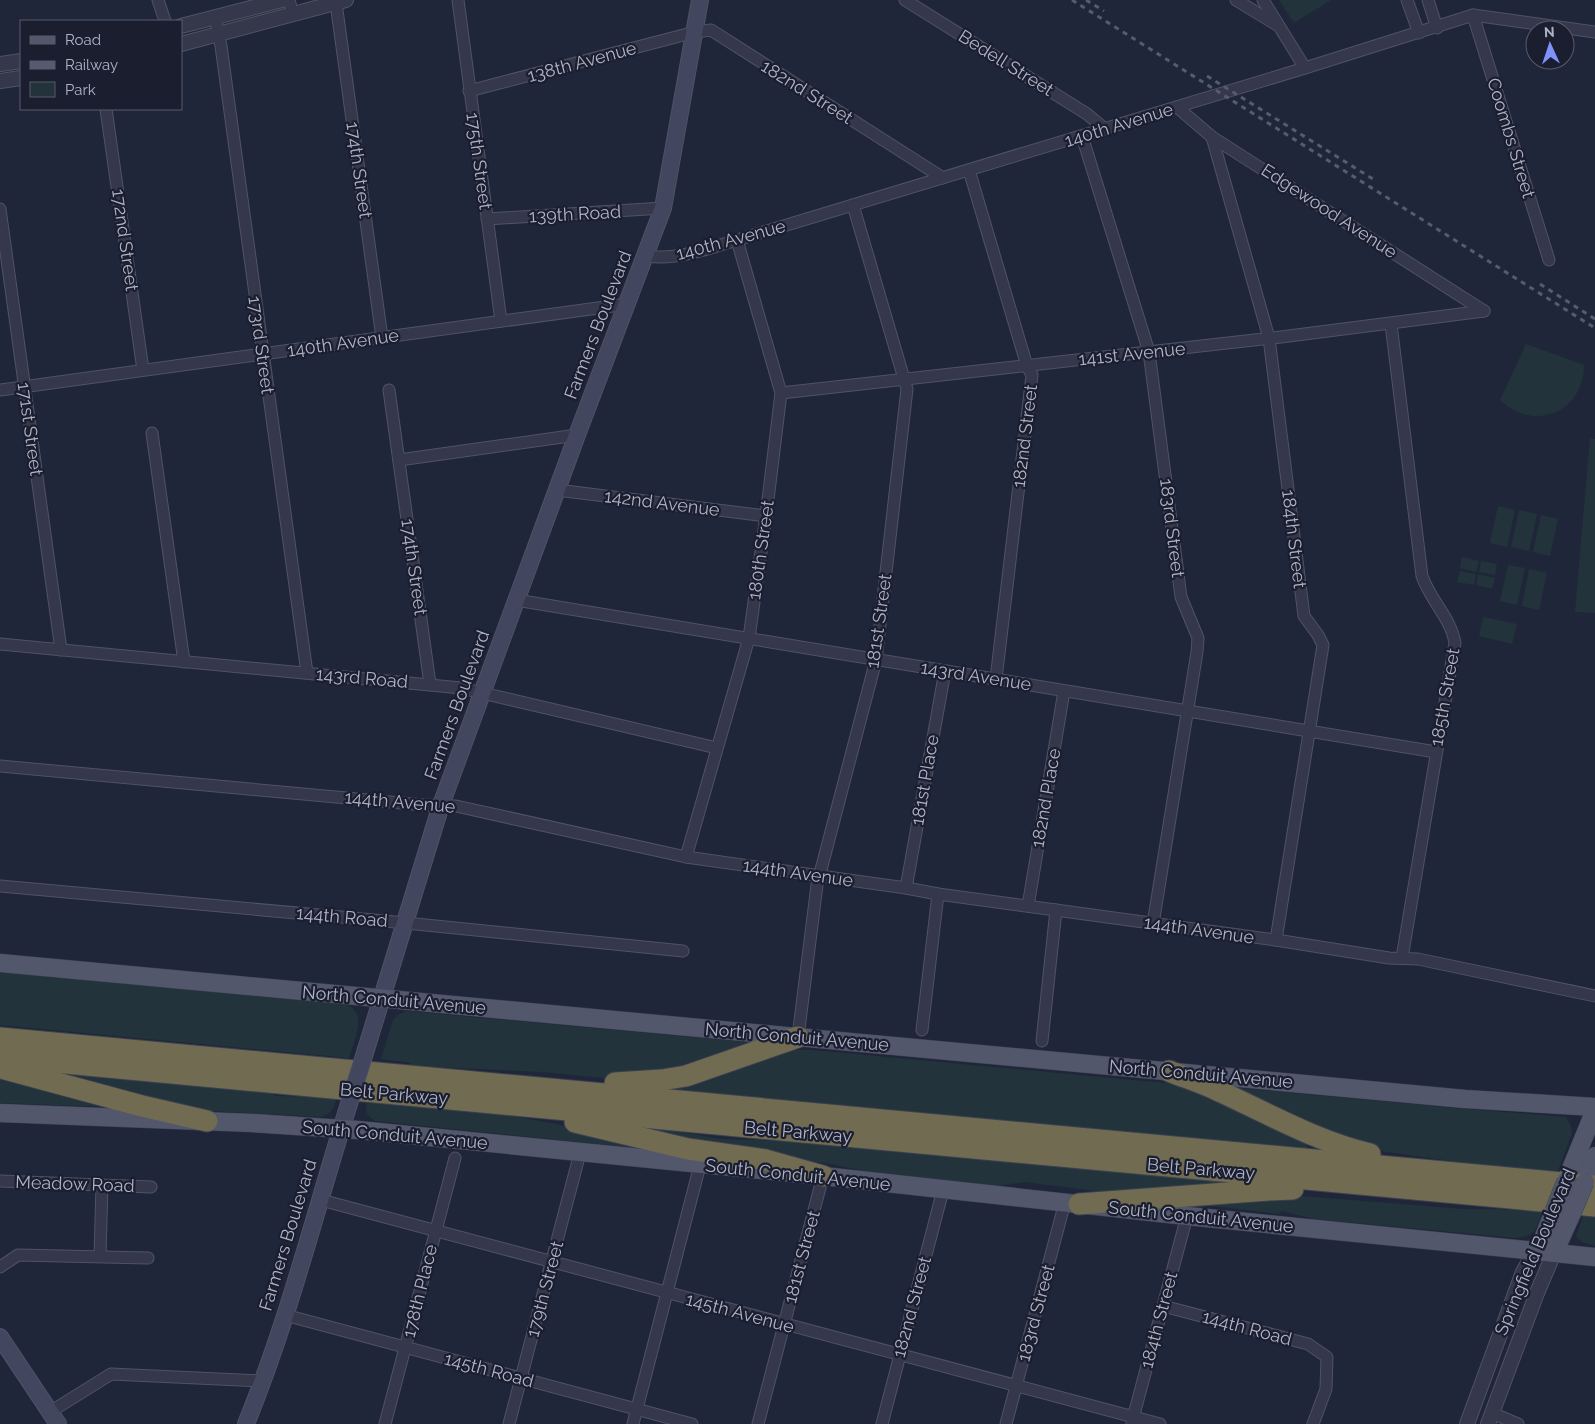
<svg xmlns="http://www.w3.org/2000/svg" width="1595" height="1424" viewBox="0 0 1595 1424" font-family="Raleway,sans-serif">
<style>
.green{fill:#22333b}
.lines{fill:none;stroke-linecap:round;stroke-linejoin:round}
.minor-casing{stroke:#4f5365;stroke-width:13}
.tertiary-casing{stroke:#4f5365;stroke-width:16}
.secondary-casing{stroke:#4f5365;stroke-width:18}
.primary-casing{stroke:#3e4254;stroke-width:19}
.motorway-casing{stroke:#3c4052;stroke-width:23}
.minor{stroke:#34384a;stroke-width:11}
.tertiary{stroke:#34384a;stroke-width:14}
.secondary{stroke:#42465e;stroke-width:16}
.primary{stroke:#52576b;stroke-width:18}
.motorway{stroke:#716c51;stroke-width:21}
.rail{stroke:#565b72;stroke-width:3;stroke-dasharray:5 5;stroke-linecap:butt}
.secondary-bridge-casing{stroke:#4f5365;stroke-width:18;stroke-linecap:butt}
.primary-bridge-casing{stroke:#3e4254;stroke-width:19;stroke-linecap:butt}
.secondary-bridge{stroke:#42465e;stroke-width:16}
.primary-bridge{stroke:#52576b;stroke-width:18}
.labels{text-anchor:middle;stroke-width:4.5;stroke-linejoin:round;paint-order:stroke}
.street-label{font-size:18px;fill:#afb3c7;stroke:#1a1e2f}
</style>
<rect width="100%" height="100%" fill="#20263a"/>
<g class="green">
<polygon points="1279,0 1331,0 1294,23"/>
<path d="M1526,344L1584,365C1584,412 1534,433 1500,400Z"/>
<polygon points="1590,438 1595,439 1595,613 1575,612"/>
<polygon points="1498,506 1515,510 1507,547 1490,543"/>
<polygon points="1519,510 1537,514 1529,551 1511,547"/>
<polygon points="1541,515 1558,519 1550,556 1533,552"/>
<polygon points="1462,557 1479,561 1476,572 1460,568"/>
<polygon points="1481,561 1497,564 1495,575 1479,572"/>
<polygon points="1508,565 1525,568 1517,605 1500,601"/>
<polygon points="1529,569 1547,573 1539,610 1522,606"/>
<polygon points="1460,571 1476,574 1474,585 1457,582"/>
<polygon points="1478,574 1495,578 1492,589 1476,585"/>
<polygon points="1483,617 1517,624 1512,644 1479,636"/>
<path d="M0,972L345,1004C369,1012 354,1039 349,1058L0,1025Z"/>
<polygon points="406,1011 745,1042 745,1051 644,1077 604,1078 543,1072 411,1066 411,1063 381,1059 393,1020 398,1015"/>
<polygon points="784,1050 812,1050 1186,1085 1307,1142 1307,1149 651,1089"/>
<polygon points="0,1074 107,1107 0,1103"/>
<path d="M74,1074L274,1092V1096L337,1097C334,1107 332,1114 321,1117L176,1109L72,1076Z"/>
<polygon points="1237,1088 1455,1108 1566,1117 1571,1126 1572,1133 1558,1171 1509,1169 1387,1152 1347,1145"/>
<path d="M368,1100L518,1117L583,1129L667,1151L375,1121C365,1115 365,1110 368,1100Z"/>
<polygon points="645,1126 722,1139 787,1141 1245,1182 1113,1193 1024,1182 997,1186 864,1171 826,1163 749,1155 645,1131"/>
<path d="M1303,1196L1463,1209L1543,1210C1535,1229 1539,1235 1516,1238L1314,1219L1281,1211L1280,1214L1211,1206V1201Z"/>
<polygon points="1584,1213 1595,1214 1595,1246 1582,1242 1576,1237"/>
</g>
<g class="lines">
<defs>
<g id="minor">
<polyline points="158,0 165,21"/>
<polyline points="289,0 293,14"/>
<polyline points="458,0 501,321"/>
<polyline points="905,0 1087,114 1105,129"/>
<polyline points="1236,0 1277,25"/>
<polyline points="1263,0 1305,68"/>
<polyline points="1407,0 1419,33"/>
<polyline points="1428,0 1437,28"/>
<polyline points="336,3 382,338"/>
<polyline points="1473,15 1549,260"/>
<polyline points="215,17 221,46 307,673"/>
<polyline points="469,91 695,32 711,30 943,178"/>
<polyline points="1177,107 1212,137 1484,311"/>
<polyline points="106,109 143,370"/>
<polyline points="1082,136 1149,352 1181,597 1198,638 1197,652 1153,924"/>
<polyline points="1212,137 1269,338 1304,616 1318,635 1323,645 1276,940"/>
<polyline points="969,170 1027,366 1032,375 996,679"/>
<polyline points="0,209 61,650"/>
<polyline points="487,219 663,208"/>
<path d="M646,256C667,259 684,255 704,250L1305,68L1473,15L1595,32"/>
<path d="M1391,324L1422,576C1430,600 1451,618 1455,643L1402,958"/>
<polyline points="0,390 627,304"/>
<polyline points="389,390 430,684"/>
<polyline points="781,393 1281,337 1484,311"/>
<polyline points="152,433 184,662"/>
<polyline points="399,460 577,435"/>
<polyline points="557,490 766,516"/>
<polyline points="516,600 1436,752"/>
<polyline points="0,644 461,688 717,748"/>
<polyline points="0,766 423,805 456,806 686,857 906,888 938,894 1276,940 1389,958 1418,959 1595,996"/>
<polyline points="686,857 749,638 766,516 781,393 737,240"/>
<polyline points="0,886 406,923 683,951"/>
<polyline points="906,888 945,671"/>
<polyline points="1028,906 1064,691"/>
<polyline points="922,1030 938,894"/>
<polyline points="798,1037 817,885 876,660 907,389 853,205"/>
<polyline points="1042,1041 1056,910"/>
<polyline points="0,1181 151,1187"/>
<polyline points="321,1200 1160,1424"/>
<polyline points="100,1256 102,1185"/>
<polyline points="0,1267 18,1255 148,1258"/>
<polyline points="1163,1306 1308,1344 1327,1357 1326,1389 1313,1424"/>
<polyline points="285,1315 692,1424"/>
<polyline points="50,1412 111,1374 264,1381"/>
<polyline points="1492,1413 1518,1424"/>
<polyline points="1132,1422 1187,1216"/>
<polyline points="385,1424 455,1158"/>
<polyline points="509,1424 580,1153"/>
<polyline points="633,1424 700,1165"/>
<polyline points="758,1424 823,1176"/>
<polyline points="882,1424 943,1190"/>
<polyline points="1006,1424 1065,1202"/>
</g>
<g id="tertiary">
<polyline points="181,26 282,0"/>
<polyline points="181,44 346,0"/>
<polyline points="0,64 21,61"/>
<polyline points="0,81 21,78"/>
<polyline points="1467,1424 1523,1272 1535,1251"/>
<polyline points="1488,1424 1537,1293 1554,1253"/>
</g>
<g id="secondary">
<polyline points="364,1056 441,805 577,435 663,208 700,0"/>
<polyline points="0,1337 58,1424"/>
<path d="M246,1424C288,1321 315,1213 348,1107"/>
</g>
<g id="primary">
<polyline points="0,963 1465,1099 1595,1107"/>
<polyline points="0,1113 252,1123 358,1130 823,1176 1187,1216 1595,1257"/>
<polyline points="1566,1181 1595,1110"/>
<polyline points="1585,1182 1595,1156"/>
<polyline points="1535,1251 1543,1239 1554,1211"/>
<polyline points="1554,1253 1572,1213"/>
</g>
<g id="motorway">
<polyline points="0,1038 1595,1186"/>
<polyline points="0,1057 1595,1206"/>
<polyline points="5,1069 142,1106 207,1121"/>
<path d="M1169,1071C1186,1078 1203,1083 1219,1091C1269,1114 1316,1141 1370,1154"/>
<polyline points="615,1083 662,1080 686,1076 798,1037"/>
<polyline points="575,1122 688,1149 766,1160 823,1176"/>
<polyline points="1079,1204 1268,1190 1293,1189"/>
</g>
</defs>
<use href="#minor" class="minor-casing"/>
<use href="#tertiary" class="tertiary-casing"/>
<use href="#secondary" class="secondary-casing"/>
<use href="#primary" class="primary-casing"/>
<use href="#motorway" class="motorway-casing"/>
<use href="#minor" class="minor"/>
<use href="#tertiary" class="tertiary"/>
<use href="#secondary" class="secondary"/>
<use href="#primary" class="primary"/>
<use href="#motorway" class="motorway"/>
<g class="rail">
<polyline points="1072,0 1595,328"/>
<polyline points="1086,0 1104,11"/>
<polyline points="1207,76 1373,179"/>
<polyline points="1540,284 1595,319"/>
</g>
<defs>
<polyline id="secondary-bridge" points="348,1107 364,1056"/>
<g id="primary-bridge">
<polyline points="1554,1211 1566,1181"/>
<polyline points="1572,1213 1585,1182"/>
</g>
</defs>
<use href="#secondary-bridge" class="secondary-bridge-casing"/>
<use href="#primary-bridge" class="primary-bridge-casing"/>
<use href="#secondary-bridge" class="secondary-bridge"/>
<use href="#primary-bridge" class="primary-bridge"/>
</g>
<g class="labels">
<g class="street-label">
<text transform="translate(582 62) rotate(-15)" y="6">138th Avenue</text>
<text transform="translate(1006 63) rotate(32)" y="6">Bedell Street</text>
<text transform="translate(807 92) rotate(32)" y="6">182nd Street</text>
<text transform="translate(1119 125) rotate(-17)" y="6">140th Avenue</text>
<text transform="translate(1511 138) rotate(73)" y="6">Coombs Street</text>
<text transform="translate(479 161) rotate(82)" y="6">175th Street</text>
<text transform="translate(359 170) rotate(82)" y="6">174th Street</text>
<text transform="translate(1329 211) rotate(33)" y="6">Edgewood Avenue</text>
<text transform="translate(575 214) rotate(-3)" y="6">139th Road</text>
<text transform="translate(125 240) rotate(82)" y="6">172nd Street</text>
<text transform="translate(731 240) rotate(-15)" y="6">140th Avenue</text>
<text transform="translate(598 325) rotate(-69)" y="6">Farmers Boulevard</text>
<text transform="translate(343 343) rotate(-8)" y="6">140th Avenue</text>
<text transform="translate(261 345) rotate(82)" y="6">173rd Street</text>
<text transform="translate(1132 354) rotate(-6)" y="6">141st Avenue</text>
<text transform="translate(30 429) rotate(82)" y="6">171st Street</text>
<text transform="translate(1025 436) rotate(-83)" y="6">182nd Street</text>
<text transform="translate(662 503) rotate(7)" y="6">142nd Avenue</text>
<text transform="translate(1172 528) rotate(83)" y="6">183rd Street</text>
<text transform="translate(1294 539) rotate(83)" y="6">184th Street</text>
<text transform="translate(761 550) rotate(-82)" y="6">180th Street</text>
<text transform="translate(414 567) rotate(82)" y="6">174th Street</text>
<text transform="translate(879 621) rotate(-82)" y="6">181st Street</text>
<text transform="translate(976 676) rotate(9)" y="6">143rd Avenue</text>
<text transform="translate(362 678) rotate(5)" y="6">143rd Road</text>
<text transform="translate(1445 697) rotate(-80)" y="6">185th Street</text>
<text transform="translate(457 705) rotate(-70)" y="6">Farmers Boulevard</text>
<text transform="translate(925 780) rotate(-80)" y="6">181st Place</text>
<text transform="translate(1046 798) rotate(-80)" y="6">182nd Place</text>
<text transform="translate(400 802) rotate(5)" y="6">144th Avenue</text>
<text transform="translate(798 873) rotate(8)" y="6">144th Avenue</text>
<text transform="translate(342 917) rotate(5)" y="6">144th Road</text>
<text transform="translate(1199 930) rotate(8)" y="6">144th Avenue</text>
<text transform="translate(394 1000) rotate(5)" y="6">North Conduit Avenue</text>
<text transform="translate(797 1037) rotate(5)" y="6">North Conduit Avenue</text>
<text transform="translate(1201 1074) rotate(5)" y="6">North Conduit Avenue</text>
<text transform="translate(394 1094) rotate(5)" y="6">Belt Parkway</text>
<text transform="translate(798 1132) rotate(5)" y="6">Belt Parkway</text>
<text transform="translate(395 1135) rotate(5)" y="6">South Conduit Avenue</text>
<text transform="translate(1201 1169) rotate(5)" y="6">Belt Parkway</text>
<text transform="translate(798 1175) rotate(6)" y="6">South Conduit Avenue</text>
<text transform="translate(75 1184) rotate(2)" y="6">Meadow Road</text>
<text transform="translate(1201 1217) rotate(6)" y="6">South Conduit Avenue</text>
<text transform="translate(288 1235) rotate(-73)" y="6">Farmers Boulevard</text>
<text transform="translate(1535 1252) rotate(-67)" y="6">Springfield Boulevard</text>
<text transform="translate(802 1257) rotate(-75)" y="6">181st Street</text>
<text transform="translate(545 1289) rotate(-75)" y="6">179th Street</text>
<text transform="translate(420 1291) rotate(-76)" y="6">178th Place</text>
<text transform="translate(912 1307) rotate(-75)" y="6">182nd Street</text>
<text transform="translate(740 1313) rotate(15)" y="6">145th Avenue</text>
<text transform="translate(1036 1313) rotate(-75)" y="6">183rd Street</text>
<text transform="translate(1159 1320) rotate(-75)" y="6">184th Street</text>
<text transform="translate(1247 1328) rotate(15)" y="6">144th Road</text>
<text transform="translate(489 1370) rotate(15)" y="6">145th Road</text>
</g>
</g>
<rect x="20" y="20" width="162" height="90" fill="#1a1e2f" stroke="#565a6c"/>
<rect x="30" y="36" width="25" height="8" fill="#52576b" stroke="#565a6c"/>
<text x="65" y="45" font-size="15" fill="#afb3c7">Road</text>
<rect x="30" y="61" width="25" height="8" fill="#565b72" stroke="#565a6c"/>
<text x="65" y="70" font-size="15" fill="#afb3c7">Railway</text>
<rect x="30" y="82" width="25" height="15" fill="#22333b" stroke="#565a6c"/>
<text x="65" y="95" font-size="15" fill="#afb3c7">Park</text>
<g transform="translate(1550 45) rotate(357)"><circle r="24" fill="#1a1e2f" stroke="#565a6c"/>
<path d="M0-4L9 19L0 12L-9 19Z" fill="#7f92fc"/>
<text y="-8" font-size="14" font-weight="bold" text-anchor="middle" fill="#afb3c7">N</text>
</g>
</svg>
